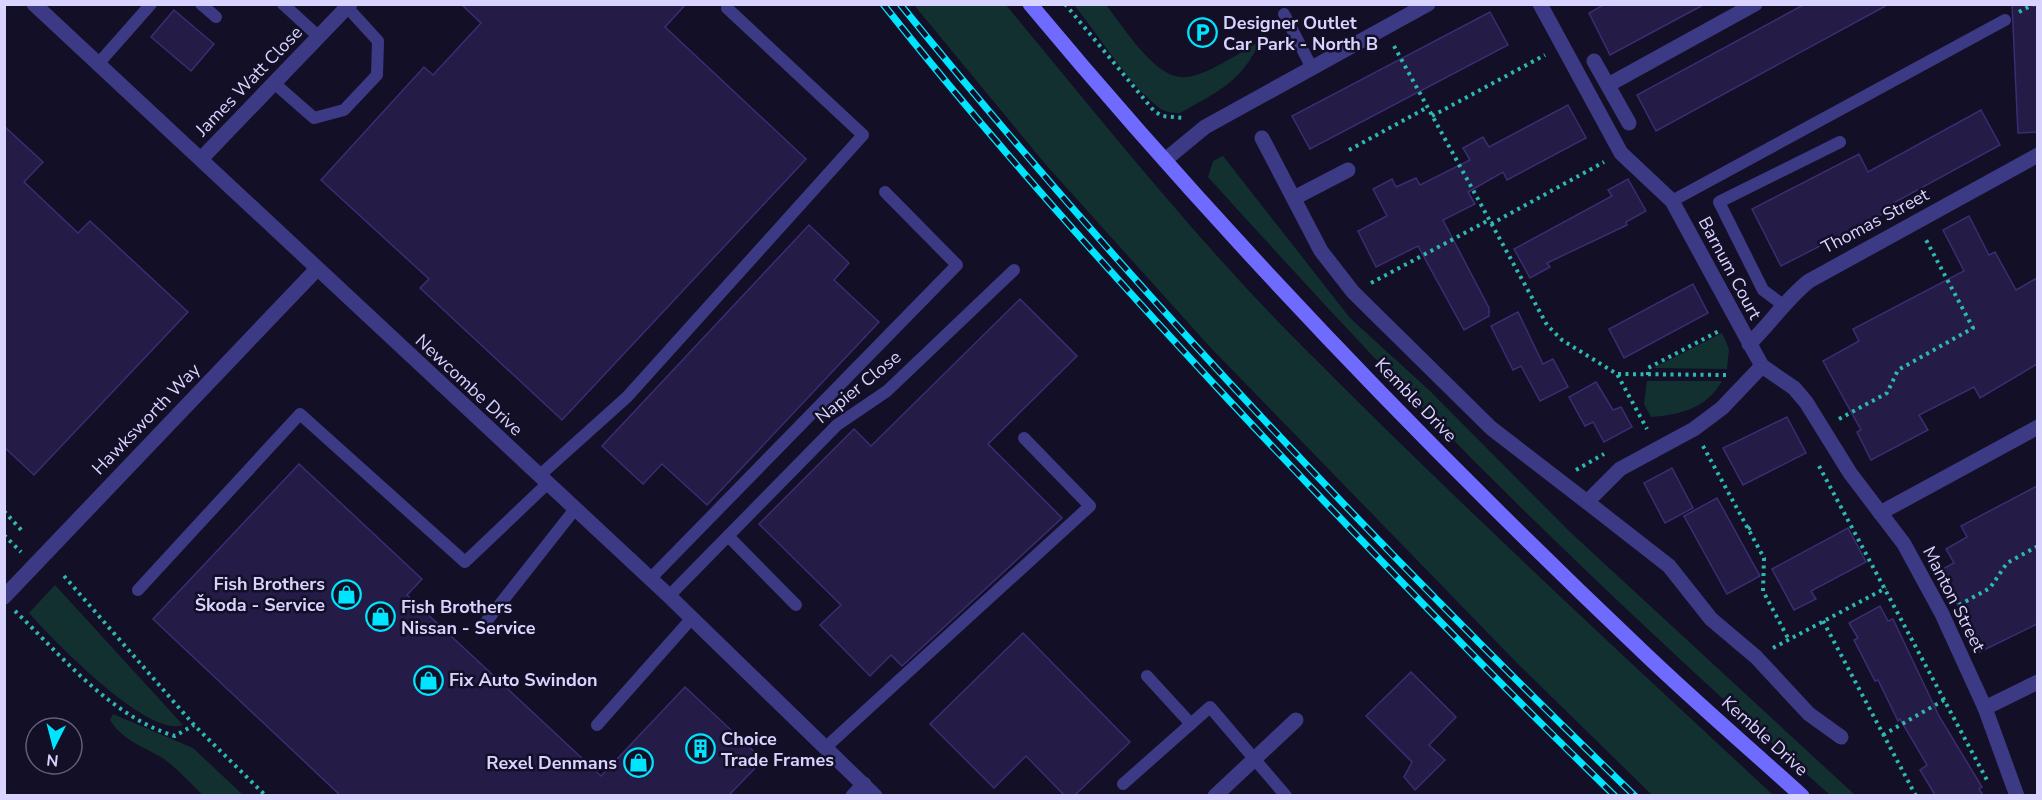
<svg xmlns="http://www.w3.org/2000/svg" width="2042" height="800" viewBox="0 0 2042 800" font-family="'Nunito Sans',sans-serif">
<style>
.green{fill:#12302f}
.building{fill:#241b47;stroke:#3b2d73;stroke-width:1.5}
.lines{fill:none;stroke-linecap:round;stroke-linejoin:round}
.path{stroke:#2fb8b0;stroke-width:4;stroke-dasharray:3 4.5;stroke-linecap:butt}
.lane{stroke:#3d3a85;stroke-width:12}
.street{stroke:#3d3a85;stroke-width:15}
.secondary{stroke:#6f6bff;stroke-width:15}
.rail-casing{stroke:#00e5ff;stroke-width:7}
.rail{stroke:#130f26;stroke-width:4.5;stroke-dasharray:14;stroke-linecap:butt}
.labels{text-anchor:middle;stroke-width:5;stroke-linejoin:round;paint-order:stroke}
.poi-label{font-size:18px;font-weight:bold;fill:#d9d4ff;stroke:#130f26;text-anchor:start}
.street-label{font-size:18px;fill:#d9d4ff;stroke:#130f26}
</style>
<rect width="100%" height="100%" fill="#130f26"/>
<g class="green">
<path d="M914,5H1006C1102,121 1197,241 1304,348C1456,501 1615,648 1773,795H1652L1518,664L1210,347L1047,166Z"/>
<path d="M1074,5H1106C1123,26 1152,74 1180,77C1201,80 1241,52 1260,41C1242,82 1217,92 1180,113C1172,113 1164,112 1158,107C1125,80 1101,38 1074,5Z"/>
<path d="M1223,156L1350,318L1430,391L1569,531L1855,795H1830C1708,687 1589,576 1474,461C1383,369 1295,273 1208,177L1213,161Z"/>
<polygon points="1722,333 1729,349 1727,369 1653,368"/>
<path d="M1647,381H1722C1707,408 1680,415 1651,417L1644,404Z"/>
<path d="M55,585L183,725C148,739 52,639 29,613Z"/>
<path d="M113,714L193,748L243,795H203C191,784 178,769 164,759C145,747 123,741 110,720Z"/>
</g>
<g class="building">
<polygon points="461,4 686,4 665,27 806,159 562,420 420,288 429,279 321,180 424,67 433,75 481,23"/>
<polygon points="1605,4 1705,4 1610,55 1589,13"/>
<polygon points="1805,4 1889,4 1656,131 1637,95"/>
<polygon points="2012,4 2037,4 2037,132 2018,133"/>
<polygon points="174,10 214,44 191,71 151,37"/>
<polygon points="1490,12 1508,45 1310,149 1292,116"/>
<polygon points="1568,105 1586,138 1507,180 1503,172 1468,192 1475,204 1443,220 1489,308 1489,316 1464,330 1418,246 1376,267 1358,231 1387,216 1373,189 1392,179 1396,187 1416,178 1420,185 1470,160 1463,148 1483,137 1489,147"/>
<polygon points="1981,110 2000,145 1886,207 1888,211 1781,266 1752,209 1859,154 1868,172"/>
<polygon points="4,126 43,162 24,182 78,233 90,221 188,312 34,475 4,447"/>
<polygon points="1628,179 1646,211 1626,222 1627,225 1547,263 1550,267 1530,278 1514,249 1612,196 1608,190"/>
<polygon points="1969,216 1989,255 1995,252 2016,290 2037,278 2037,364 1980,398 1974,387 1919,415 1928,430 1871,460 1857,432 1861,430 1823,361 1859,341 1853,329 1964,271 1943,230"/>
<polygon points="809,225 849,263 834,280 879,322 707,505 662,464 643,484 602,446"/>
<polygon points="1693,284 1708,313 1624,358 1609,329"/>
<polygon points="1020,299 1077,356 988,444 1062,518 902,666 891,655 870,676 820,625 841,605 759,524 854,429 871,446"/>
<polygon points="1518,312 1543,364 1553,359 1568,387 1540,401 1521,366 1513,370 1491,326"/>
<polygon points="1596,382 1613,410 1621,407 1632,427 1604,442 1593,422 1585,426 1569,397"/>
<polygon points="1787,417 1806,453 1743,485 1723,448"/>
<polygon points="299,464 422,579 407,595 601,776 685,687 763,760 729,795 340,795 153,619"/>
<polygon points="1672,468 1693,508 1665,523 1644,483"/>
<polygon points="2037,486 2037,624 1980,652 1968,624 1939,571 1954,563 1946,549 1967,537 1961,526"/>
<polygon points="1717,498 1760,576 1727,594 1684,516"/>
<polygon points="1848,528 1866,562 1811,591 1816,599 1794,610 1772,569"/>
<polygon points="1880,606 1888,621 1893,619 1939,716 1982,787 1979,789 1983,795 1935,795 1920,770 1927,765 1900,719 1898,721 1878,680 1875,681 1854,640 1858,638 1849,623"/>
<polygon points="1023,633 1130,742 1075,795 1064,795 1026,756 994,788 930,724"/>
<polygon points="1411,672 1456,717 1429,745 1445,760 1415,790 1404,777 1412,762 1366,716"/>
</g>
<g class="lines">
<g class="path">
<polyline points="1065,4 1154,111 1162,116 1183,118"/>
<polyline points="2019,12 2034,4"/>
<polyline points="1394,46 1547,325 1562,340 1617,374 1647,429"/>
<polyline points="1432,116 1545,55"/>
<polyline points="1349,150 1428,107"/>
<polyline points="1491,224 1604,162"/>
<polyline points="1371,283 1489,220"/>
<polyline points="1618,374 1727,375"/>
<polyline points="1648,375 1648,368 1721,330"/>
<polyline points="1839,419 1887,393 1898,370 1973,328 1925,238"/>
<polyline points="1703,446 1764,558 1763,591 1789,640"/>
<polyline points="1819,466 1988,782"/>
<polyline points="1576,470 1604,454"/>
<polyline points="4,511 23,532"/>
<polyline points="1748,529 1754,525"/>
<polyline points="4,535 21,552"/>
<polyline points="64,576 194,725 266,796"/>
<polyline points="1959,605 1990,588 2007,563 2038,546"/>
<path d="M15,611C62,656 111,717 175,736L194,725"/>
<polyline points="1823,621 1916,796"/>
<polyline points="1773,648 1886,588"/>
<polyline points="1883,735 1944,700"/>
</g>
<g class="lane">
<polyline points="201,4 216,17"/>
<polyline points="283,4 319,37"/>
<polyline points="1284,14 1312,68"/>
<polyline points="98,64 151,4"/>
<polyline points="274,83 314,118 344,110 377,75 378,41 347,7"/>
<polyline points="1672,201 2005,20"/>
<polyline points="1783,305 1763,290 1719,202 1840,142"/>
<polyline points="539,476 627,397 863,135 727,8"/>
<polyline points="728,536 796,605"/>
<polyline points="650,579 957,265 885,192"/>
<polyline points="138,590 300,414 465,562 548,483"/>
<polyline points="669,596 837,425 887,391 1014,270"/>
<polyline points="482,627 575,509"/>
<polyline points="1147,676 1191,724"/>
<polyline points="597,725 692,618"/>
<polyline points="826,747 1090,506 1024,438"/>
<polyline points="1123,784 1210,707 1286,796"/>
</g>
<g class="street">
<polyline points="34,4 669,596 875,796"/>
<polyline points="1540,4 1621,153 1672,201 1762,366 1794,388 1806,402 1850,473 1904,544 1942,614 1985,708 2017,796"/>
<polyline points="1594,61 1629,123"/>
<polyline points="1608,85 1755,4"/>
<polyline points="1262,138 1321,251 1353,292 1491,428 1587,502 1620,469 1694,429 1722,408 1762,366"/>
<polyline points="201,159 350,4"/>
<polyline points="1165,160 1205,127 1428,4"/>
<polyline points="1294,198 1348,170"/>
<path d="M1749,344C1770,324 1786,299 1809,281L2038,155"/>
<polyline points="1587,502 1669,566 1711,619 1756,657 1809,714 1841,737"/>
<polyline points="1880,513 2038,427"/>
<polyline points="4,597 316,270"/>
<polyline points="1985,708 2038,682"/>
<polyline points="853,796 864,784"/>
<polyline points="1215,796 1296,720"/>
</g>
<path class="secondary" d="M1030,4C1220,232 1426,446 1641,650C1693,700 1748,747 1802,796"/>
<defs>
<g id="rail">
<path d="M883,4C991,140 1107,269 1225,396C1352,532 1481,666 1615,796"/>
<path d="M900,4C1127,283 1376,546 1635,796"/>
</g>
</defs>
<use href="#rail" class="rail-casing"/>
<use href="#rail" class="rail"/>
</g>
<defs>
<symbol id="parking-ring" viewBox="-11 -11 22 22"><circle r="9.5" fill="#130f26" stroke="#00e5ff" stroke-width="1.5"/><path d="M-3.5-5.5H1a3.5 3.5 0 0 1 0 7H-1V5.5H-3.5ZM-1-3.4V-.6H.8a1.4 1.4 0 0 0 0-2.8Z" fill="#00e5ff"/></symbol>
<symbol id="shop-ring" viewBox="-11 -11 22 22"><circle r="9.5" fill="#130f26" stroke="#00e5ff" stroke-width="1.5"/><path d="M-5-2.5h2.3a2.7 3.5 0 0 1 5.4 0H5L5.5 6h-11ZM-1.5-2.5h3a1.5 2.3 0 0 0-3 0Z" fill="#00e5ff"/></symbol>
<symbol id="building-ring" viewBox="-11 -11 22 22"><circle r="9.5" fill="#130f26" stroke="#00e5ff" stroke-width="1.5"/><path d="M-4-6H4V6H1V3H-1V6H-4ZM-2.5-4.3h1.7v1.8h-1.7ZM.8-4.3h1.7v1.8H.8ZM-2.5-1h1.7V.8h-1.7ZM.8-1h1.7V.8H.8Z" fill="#00e5ff"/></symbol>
</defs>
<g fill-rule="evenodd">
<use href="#parking-ring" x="1186" y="16" width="33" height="33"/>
<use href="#shop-ring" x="330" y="578" width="33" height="33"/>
<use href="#shop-ring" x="364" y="600" width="33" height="33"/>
<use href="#shop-ring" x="412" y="664" width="33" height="33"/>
<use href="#building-ring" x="684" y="732" width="33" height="33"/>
<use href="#shop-ring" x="622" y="746" width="33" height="33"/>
</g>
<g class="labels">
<g class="poi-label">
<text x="1223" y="29">Designer Outlet<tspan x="1223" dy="21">Car Park - North B</tspan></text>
<text x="325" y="590" text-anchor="end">Fish Brothers<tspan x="325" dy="21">Škoda - Service</tspan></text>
<text x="401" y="613">Fish Brothers<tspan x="401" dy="21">Nissan - Service</tspan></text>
<text x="449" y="686">Fix Auto Swindon</text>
<text x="721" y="745">Choice<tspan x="721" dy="21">Trade Frames</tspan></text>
<text x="617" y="769" text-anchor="end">Rexel Denmans</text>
</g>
<g class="street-label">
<text transform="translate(249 81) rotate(-46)" y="6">James Watt Close</text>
<text transform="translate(1875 221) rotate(-28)" y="6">Thomas Street</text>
<text transform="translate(1730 268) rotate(62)" y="6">Barnum Court</text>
<text transform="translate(469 385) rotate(43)" y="6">Newcombe Drive</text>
<text transform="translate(858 387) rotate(-39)" y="6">Napier Close</text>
<text transform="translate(1416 400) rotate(46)" y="6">Kemble Drive</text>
<text transform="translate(146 419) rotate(-46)" y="6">Hawksworth Way</text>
<text transform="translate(1954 599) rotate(63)" y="6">Manton Street</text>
<text transform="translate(1765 736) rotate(42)" y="6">Kemble Drive</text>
</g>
</g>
<rect width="2042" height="800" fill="none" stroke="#d9d4ff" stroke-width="12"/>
<g transform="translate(54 746) rotate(186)"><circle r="28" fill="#130f26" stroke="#625e7d" stroke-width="1.5"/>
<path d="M0-4.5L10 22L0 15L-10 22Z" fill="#00e5ff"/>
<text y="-9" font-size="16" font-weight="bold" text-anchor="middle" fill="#d9d4ff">N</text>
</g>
</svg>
